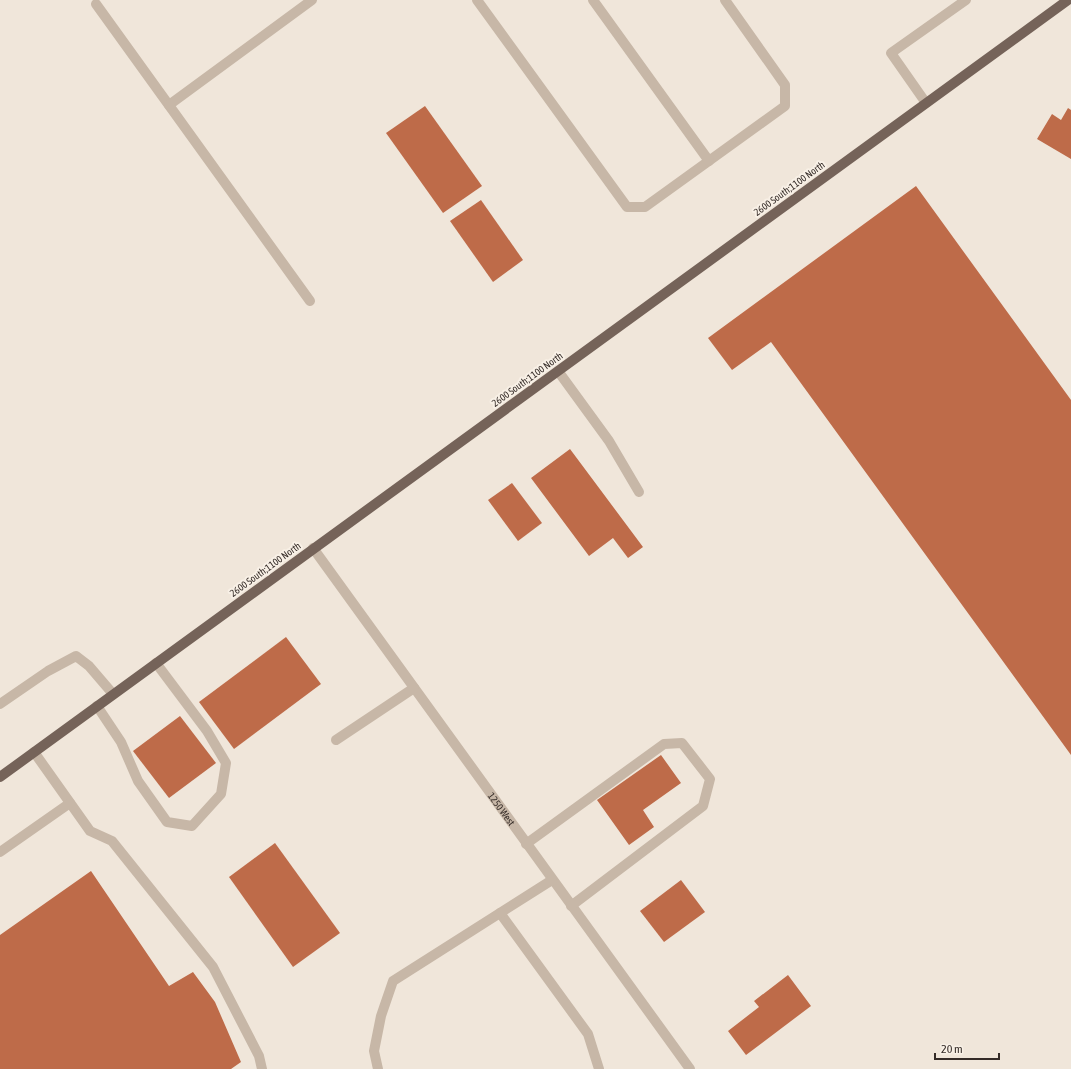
<svg xmlns="http://www.w3.org/2000/svg" width="1071" height="1069" viewBox="0 0 1071 1069" font-family="'Asap Condensed',sans-serif">
<style>
.building{fill:#be6b49}
.lines{fill:none;stroke-linecap:round;stroke-linejoin:round}
.minor{stroke:#c7b7a7;stroke-width:10}
.major{stroke:#756359;stroke-width:10}
.labels{text-anchor:middle;stroke-width:4;stroke-linejoin:round;paint-order:stroke}
.street-label{font-size:10px;fill:#342b27;stroke:#f8f0e6}
</style>
<rect width="100%" height="100%" fill="#f0e6da"/>
<g class="building">
<polygon points="425,106 482,186 443,213 386,133"/>
<polygon points="1068,108 1071,110 1071,159 1037,139 1052,114 1061,120"/>
<polygon points="916,186 1071,400 1071,755 771,342 732,370 708,338"/>
<polygon points="481,200 523,260 493,282 450,221"/>
<polygon points="570,449 643,547 628,558 613,538 589,556 531,478"/>
<polygon points="512,483 542,523 518,541 488,500"/>
<polygon points="286,637 321,684 234,749 199,702"/>
<polygon points="180,716 216,763 169,798 133,751"/>
<polygon points="661,755 681,783 643,810 654,827 629,845 597,800"/>
<polygon points="275,843 340,933 293,967 229,877"/>
<polygon points="91,871 169,986 193,972 215,1002 241,1062 231,1069 0,1069 0,935"/>
<polygon points="681,880 705,912 664,942 640,911"/>
<polygon points="788,975 811,1006 746,1055 728,1031 759,1007 754,1001"/>
</g>
<g class="lines">
<g class="minor">
<polyline points="477,0 627,207 645,207 785,106 785,85 725,0"/>
<polyline points="593,0 709,161"/>
<polyline points="96,4 310,301"/>
<polyline points="926,103 891,53 966,0"/>
<polyline points="169,105 312,0"/>
<polyline points="558,371 609,441 639,492"/>
<path id="s1" d="M313,548L690,1069"/>
<polyline points="0,704 48,671 76,656 89,666 113,694"/>
<polyline points="97,706 121,742 138,781 167,822 192,826 221,794 226,763 207,731 156,663"/>
<polyline points="336,740 414,688"/>
<polyline points="34,752 90,831 112,841 213,967 259,1056 262,1069"/>
<polyline points="526,844 664,744 682,743 710,779 703,806 571,906"/>
<polyline points="0,852 70,803"/>
<polyline points="500,913 588,1034 599,1069"/>
<polyline points="378,1069 374,1051 381,1016 393,981 552,880"/>
</g>
<polyline class="major" points="0,777 1068,0"/>
</g>
<g class="labels">
<g class="street-label">
<text transform="translate(789 188) rotate(-36)" y="4">2600 South;1100 North</text>
<text transform="translate(527 379) rotate(-36)" y="4">2600 South;1100 North</text>
<text transform="translate(265 569) rotate(-36)" y="4">2600 South;1100 North</text>
<text dy="4" stroke="none"><textPath href="#s1" startOffset="322">1250 West</textPath></text>
</g>
</g>
<path d="M935 1053v6h64v-6" fill="none" stroke="#342b27" stroke-width="2"/>
<text x="941" y="1053" font-size="12" fill="#342b27" stroke="#f8f0e6" stroke-width="3" paint-order="stroke">20 m</text>
</svg>
